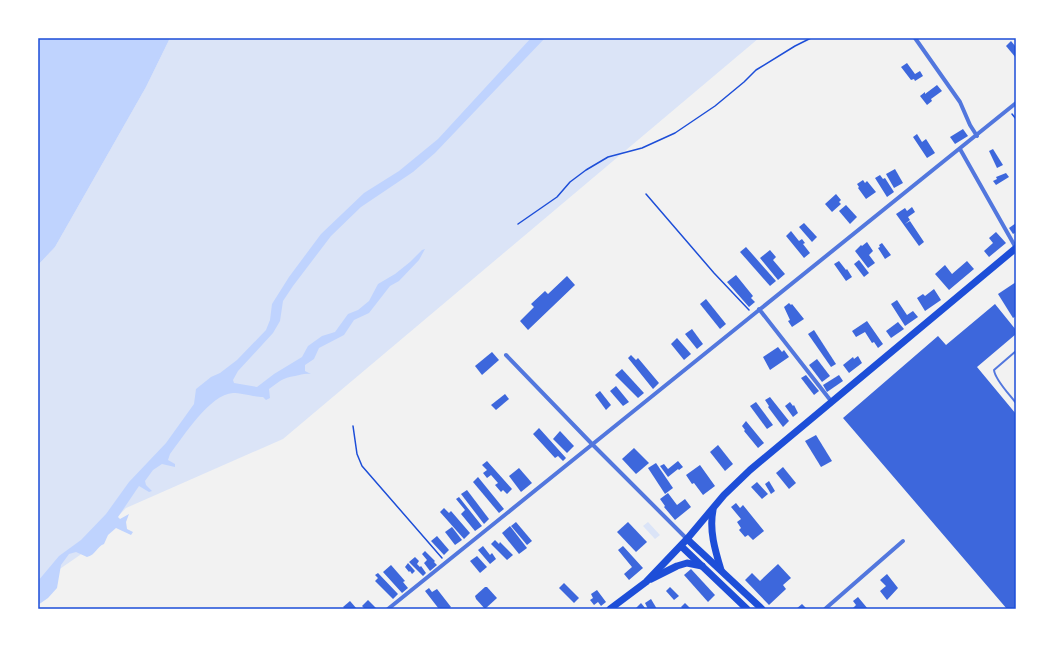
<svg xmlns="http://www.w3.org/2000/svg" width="1054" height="647" viewBox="0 0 1054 647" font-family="'Nunito Sans',sans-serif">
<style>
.green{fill:#dbe4f7}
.water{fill:#bfd3fe}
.building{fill:#3d67dc}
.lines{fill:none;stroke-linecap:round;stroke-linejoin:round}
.path{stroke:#1d4ed8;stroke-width:1.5}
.service{stroke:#5277de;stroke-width:2}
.minor{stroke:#5277de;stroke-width:4}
.primary{stroke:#1d4ed8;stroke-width:7}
.neatline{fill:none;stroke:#1d4ed8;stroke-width:1.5}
</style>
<rect width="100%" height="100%" fill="#f2f2f2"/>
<g class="green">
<polygon points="170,38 759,38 283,439 126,508 80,555 38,584 38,265 55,247 146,87"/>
<polygon points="648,522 660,535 655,539 643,526"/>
</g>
<g class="water">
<polygon points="38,38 170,38 146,87 55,247 38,265"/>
<path d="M531,38H545L435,153L413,172L361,207L331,236L293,286L283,301L280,321L273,333L238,371L233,380L234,383L257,387L274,374L302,357L308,346L322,336L335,332L348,314L358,310L369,301L378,284L395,274L410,262L422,250L425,249L419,260L399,281L390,286L369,313L354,320L344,335L319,348L314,359L305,365V371L311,374C304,373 301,375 295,376C282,378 280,381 269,389L270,398L266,400L263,397C255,397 241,393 233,393C210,394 183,437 170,454L168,460L175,464V467L162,464L153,470L145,481L146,485L152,491L149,492L139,486L118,517L120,519L129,514L126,522L127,529L133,532L131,535L116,528L108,535L104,544C96,547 97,554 87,557L76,552L69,554L61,565L57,588L48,598L38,605V581L59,556L81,540L106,514L129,482L166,443L194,404L196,389L211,377L220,373L237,360L266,330L270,320L272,304L289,277L321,234L364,193L399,171L438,139Z"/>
</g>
<g class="building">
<polygon points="1011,41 1016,47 1016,58 1006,46"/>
<polygon points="907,63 915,74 920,71 923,76 915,81 914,79 911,80 901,67"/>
<polygon points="937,85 942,91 931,99 932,101 927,105 920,96 925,92 925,94"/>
<polygon points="963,129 968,136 955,144 950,137"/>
<polygon points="917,134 922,142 926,139 935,153 927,158 913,137"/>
<polygon points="993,149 1003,165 997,168 989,151"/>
<polygon points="895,169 903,183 894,188 886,174"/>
<polygon points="1006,173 1009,177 996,185 993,181 997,179 996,177"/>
<polygon points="880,175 883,179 885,178 894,192 887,197 875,178"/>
<polygon points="863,180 865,183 867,181 876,192 866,199 858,188 859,187 857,184"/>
<polygon points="836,194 841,200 839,202 841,204 832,212 825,204"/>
<polygon points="846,205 857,217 850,224 839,211"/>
<polygon points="912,207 915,212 908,217 910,220 905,224 910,221 924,242 919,246 896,214 905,208 907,211"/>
<polygon points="804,223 817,237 812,242 799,227"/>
<polygon points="1016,223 1016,232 1013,234 1009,228"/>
<polygon points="791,231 799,241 802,239 805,243 803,244 810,253 804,258 786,236"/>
<polygon points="996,232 1006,243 989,257 984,251 993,243 989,238"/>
<polygon points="867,242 873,251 869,255 875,263 868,268 855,251 861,245 862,246"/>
<polygon points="882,243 891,255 885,259 878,248 880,247 879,245"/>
<polygon points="746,247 776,281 770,286 740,252"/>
<polygon points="770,250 776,257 773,260 785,274 778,280 760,258"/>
<polygon points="859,260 869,273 864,277 854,264"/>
<polygon points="839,261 846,270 847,269 852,277 846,281 834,264"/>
<polygon points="967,261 974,269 949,290 935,274 945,265 952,274"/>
<polygon points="736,275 753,296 751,298 755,302 749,307 727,282"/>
<polygon points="567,276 575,285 528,330 520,321 534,307 531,304 545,291 548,294"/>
<polygon points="1016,282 1016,316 1013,318 998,294"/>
<polygon points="934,289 941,300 925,311 917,298 923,294 925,296"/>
<polygon points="706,299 726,324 720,329 700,304"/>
<polygon points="897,300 907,315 913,311 918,317 905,326 891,304"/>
<polygon points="789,303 791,305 792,304 804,319 792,327 788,321 790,320 784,307"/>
<polygon points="995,304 1016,330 1016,334 977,367 1016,414 1016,609 1007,609 843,418 938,336 946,345"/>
<polygon points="867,321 883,344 878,348 874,342 872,343 865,332 856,337 852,331"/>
<polygon points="898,322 904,329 891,338 886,331"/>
<polygon points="692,329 703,344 697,349 685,334"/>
<polygon points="814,330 836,364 831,367 808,334"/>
<polygon points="677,338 691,354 684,360 671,344"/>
<polygon points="778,347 782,352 784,350 789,357 770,370 763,357"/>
<polygon points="492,352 499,360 482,375 475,366"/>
<polygon points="631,355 636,360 638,358 659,383 653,389 628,358"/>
<polygon points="858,356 862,363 849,373 843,365 853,357 854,359"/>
<polygon points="817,359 830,376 822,382 809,365"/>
<polygon points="622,369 644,393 638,398 615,375"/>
<polygon points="806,375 819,391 814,395 801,378"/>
<polygon points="839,375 843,381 827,392 823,385"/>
<polygon points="616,386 629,402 623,406 610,391"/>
<polygon points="600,391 611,405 606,410 595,395"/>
<polygon points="505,394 509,399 496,410 491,405"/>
<polygon points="770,397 789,421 783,427 768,407 769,406 765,400"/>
<polygon points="756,402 773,425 767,429 750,406"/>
<polygon points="790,402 793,406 794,405 798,413 793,417 785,406"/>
<polygon points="746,421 764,443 758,448 744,431 745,430 742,426"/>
<polygon points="539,428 566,458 563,461 558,456 555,458 533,434"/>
<polygon points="560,431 574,446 567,453 553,439"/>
<polygon points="816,435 832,461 821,467 805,441"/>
<polygon points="718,445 733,464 725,471 710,452"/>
<polygon points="634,448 649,463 636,474 622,459"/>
<polygon points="487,461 512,489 507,494 503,490 501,492 495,485 498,483 491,475 487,478 483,473 487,470 482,465"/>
<polygon points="678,461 683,467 679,470 678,469 668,477 660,466 664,464 668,469"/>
<polygon points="656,463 673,488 665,494 648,468"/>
<polygon points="700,465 715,486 703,495 694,483 692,484 686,475"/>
<polygon points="783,467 796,483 789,489 776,473"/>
<polygon points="519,468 532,483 521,492 509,476"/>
<polygon points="478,477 504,509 499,513 473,482"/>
<polygon points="769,481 775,491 771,494 765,484"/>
<polygon points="757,482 768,494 762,499 751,487"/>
<polygon points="467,490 489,519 484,524 461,494"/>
<polygon points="668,493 677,505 685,499 691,507 675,520 664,507 665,506 660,499"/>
<polygon points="459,497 482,526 475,531 461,514 465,510 456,499"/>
<polygon points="736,503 740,508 743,505 764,531 753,540 748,535 745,537 739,530 741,528 737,522 741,519 731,507"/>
<polygon points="444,508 449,513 451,511 470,533 464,539 440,512"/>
<polygon points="516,522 532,541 527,545 511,526"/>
<polygon points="628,522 647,542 636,552 617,532"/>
<polygon points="510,526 527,548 519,554 502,533"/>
<polygon points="452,527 462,540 455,545 445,532"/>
<polygon points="437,536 449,550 444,555 431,541"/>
<polygon points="495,540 499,544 500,542 513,555 507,560 491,544"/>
<polygon points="483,546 490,555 492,553 496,559 490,564 478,550"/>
<polygon points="623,546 643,568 629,580 624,574 632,567 618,550"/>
<polygon points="425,551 435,561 434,562 437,565 430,571 424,563 427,560 422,554"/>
<polygon points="477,556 487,567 480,573 470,561"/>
<polygon points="415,557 419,561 417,564 420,567 421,566 426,573 423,576 409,562"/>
<polygon points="408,563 415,571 412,574 410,571 409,572 405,567"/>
<polygon points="778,564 791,578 783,585 786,589 769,605 745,580 752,573 760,581"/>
<polygon points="391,565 405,581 403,582 408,588 402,593 383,572"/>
<polygon points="691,569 715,595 708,602 684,575"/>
<polygon points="378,573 398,594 393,599 375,581 378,578 375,575"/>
<polygon points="887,574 898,588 887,600 880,591 886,586 880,580"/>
<polygon points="564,583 579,598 574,603 559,588"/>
<polygon points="485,587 487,587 497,598 485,609 476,599 475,596"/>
<polygon points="670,587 679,596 674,600 666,591"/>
<polygon points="429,588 432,592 437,589 451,607 448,609 439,609 425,591"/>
<polygon points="597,590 606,602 601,606 598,602 594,605 590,600 593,598 591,594"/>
<polygon points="858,597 868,609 852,609 856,605 853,601"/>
<polygon points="651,599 657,609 648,609 645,603"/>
<polygon points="368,600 377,609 365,609 362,606"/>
<polygon points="350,601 357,609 345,609 343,607"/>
<polygon points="641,603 646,609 635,609"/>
<polygon points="685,603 691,609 683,609 681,607"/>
<polygon points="802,604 807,609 796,609"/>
</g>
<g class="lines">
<g class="path">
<polyline points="1012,114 1016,119"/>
<polyline points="646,194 714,273 749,310"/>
<polyline points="518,224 557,197 570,182 586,170 608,157 642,148 675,133 715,106 744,82 756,70 795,46 811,38"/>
<polyline points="353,426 357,454 362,466 442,558"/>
</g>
<path class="service" d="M1016,351L994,370C995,380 1010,395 1016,403"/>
<g class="minor">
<polyline points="915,38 960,102 970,125 977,136"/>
<polyline points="960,149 1016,248"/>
<polyline points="759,309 831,401"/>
<polyline points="506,355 592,444 687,539"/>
<polyline points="388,609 1016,103"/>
<polyline points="825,609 903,541"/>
</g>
<g class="primary">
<path d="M713,510C709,530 715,550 721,570"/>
<polyline points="687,539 762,609"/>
<polyline points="681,546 747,609"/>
<polyline points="651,579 677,566 687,563 702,566"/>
<polyline points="610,609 646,582 687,539 724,495 750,470 1016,248"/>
</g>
</g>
<rect width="1054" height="647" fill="none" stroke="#ffffff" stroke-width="78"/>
<rect x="39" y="39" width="976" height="569" class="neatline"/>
</svg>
